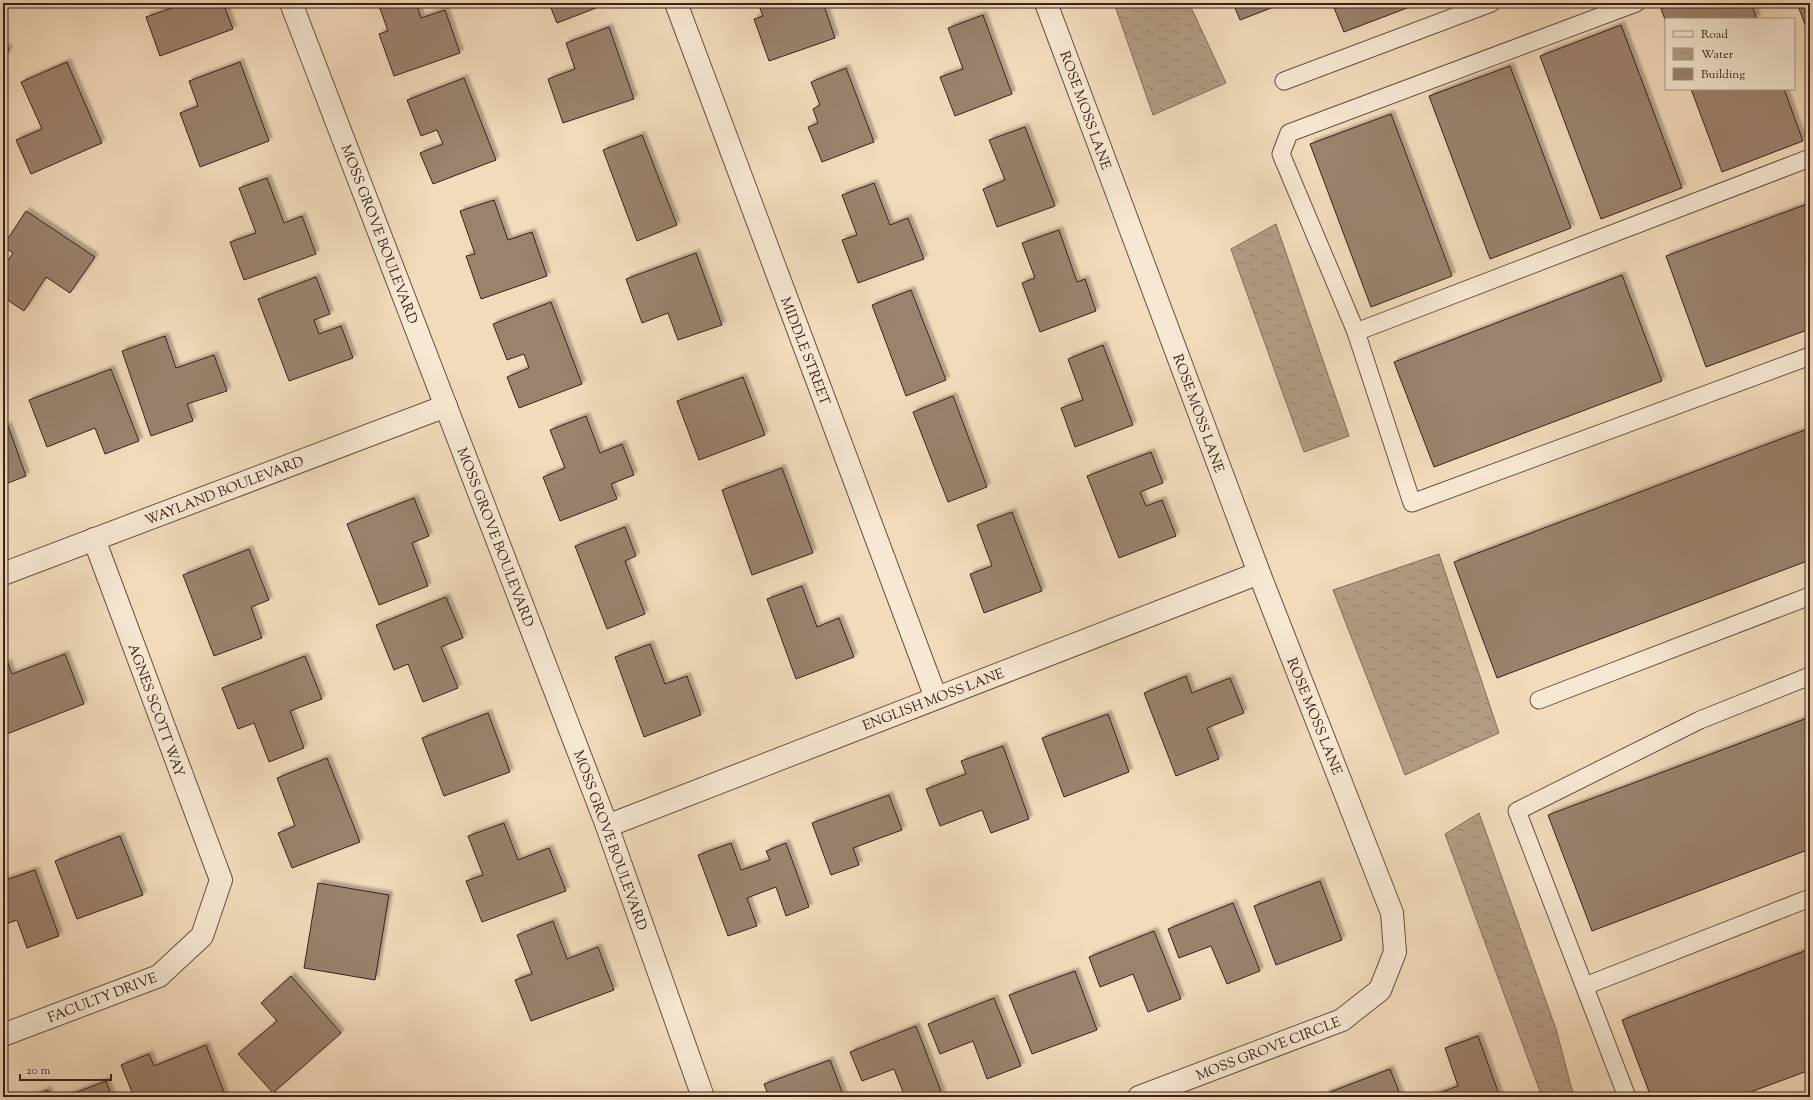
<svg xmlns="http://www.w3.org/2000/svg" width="1813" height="1100" viewBox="0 0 1813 1100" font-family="'Sorts Mill Goudy',serif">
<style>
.water{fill:url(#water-ripples);stroke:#836b59}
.building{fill:#9a826d;stroke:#3a2118;filter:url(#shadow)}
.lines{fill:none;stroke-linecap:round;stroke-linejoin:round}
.service-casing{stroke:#685041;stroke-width:19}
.minor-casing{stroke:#685041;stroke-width:24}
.service{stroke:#f7e8d3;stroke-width:17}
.minor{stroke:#f7e8d3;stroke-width:22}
.labels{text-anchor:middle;stroke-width:3;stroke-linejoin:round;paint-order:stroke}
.street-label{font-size:14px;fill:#3a2118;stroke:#f7e8d3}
</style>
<defs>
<pattern id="water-ripples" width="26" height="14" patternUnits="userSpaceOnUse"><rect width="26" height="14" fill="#b39c84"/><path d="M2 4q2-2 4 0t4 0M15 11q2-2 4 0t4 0" fill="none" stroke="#937f6b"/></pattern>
<filter id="shadow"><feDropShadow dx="3.5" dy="-3.5" stdDeviation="1" flood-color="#0004"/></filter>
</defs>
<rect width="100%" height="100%" fill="#f2dbbb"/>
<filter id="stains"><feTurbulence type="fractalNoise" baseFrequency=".005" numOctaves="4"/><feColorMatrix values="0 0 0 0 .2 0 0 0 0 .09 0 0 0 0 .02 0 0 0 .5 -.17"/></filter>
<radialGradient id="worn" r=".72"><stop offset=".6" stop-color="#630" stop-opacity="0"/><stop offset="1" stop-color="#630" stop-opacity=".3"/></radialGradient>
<g class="water">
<polygon points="1114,3 1189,3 1226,83 1153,115"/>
<polygon points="1276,224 1349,436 1304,452 1231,249"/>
<polygon points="1439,554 1499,733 1405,775 1333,590"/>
<polygon points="1479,813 1556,1029 1574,1097 1542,1097 1445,834"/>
</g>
<g class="building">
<polygon points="171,3 223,3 233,29 160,56 146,17 172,8"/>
<polygon points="378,3 416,3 421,18 445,10 460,53 394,76 379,34 388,31"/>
<polygon points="549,3 594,3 596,8 557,23"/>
<polygon points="758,3 823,3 835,38 769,61 754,19 763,16"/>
<polygon points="1233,3 1284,3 1240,20"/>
<polygon points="1332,3 1420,3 1344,32"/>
<polygon points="1677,3 1751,3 1757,19 1666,19 1666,22 1661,9"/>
<polygon points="1797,3 1810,3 1810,38"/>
<polygon points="983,15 1012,94 955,116 940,77 963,69 948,28"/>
<polygon points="1621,25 1682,188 1601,219 1540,56"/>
<polygon points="609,27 634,99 563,123 548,79 575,69 566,43"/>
<polygon points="3,46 9,49 3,60"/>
<polygon points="67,62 102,143 31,174 16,140 42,129 21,82"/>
<polygon points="240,62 269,141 200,167 180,113 198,106 189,81"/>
<polygon points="1510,66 1571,228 1490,259 1429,96"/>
<polygon points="846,68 874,142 822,162 808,127 818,123 813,109 820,105 811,82"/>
<polygon points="464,78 496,160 433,184 420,153 443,144 437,130 421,136 407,100"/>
<polygon points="1691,89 1784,89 1803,141 1722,172"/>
<polygon points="1391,114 1452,276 1371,307 1310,144"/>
<polygon points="1025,127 1055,206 997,227 983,189 1005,180 989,140"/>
<polygon points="642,135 677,225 637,241 603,150"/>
<polygon points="267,178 284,223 302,216 316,254 244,280 230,242 256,233 239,188"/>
<polygon points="874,183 890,225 908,218 924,259 858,283 842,240 857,235 842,195"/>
<polygon points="494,200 508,240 532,232 547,276 481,299 466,256 475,254 460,211"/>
<polygon points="1810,203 1810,329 1706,367 1666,256"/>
<polygon points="26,211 95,257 70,293 46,277 24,311 3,297 3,268 13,253 3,246"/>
<polygon points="1059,230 1077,282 1085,279 1096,311 1040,332 1022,283 1035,278 1022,243"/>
<polygon points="696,253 722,325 678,340 668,313 642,323 626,279"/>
<polygon points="1622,275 1662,381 1434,467 1394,362"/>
<polygon points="316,277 330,314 314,320 319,334 341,326 353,358 289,381 258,299"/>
<polygon points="911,290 946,380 906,396 872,305"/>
<polygon points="551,302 582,384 519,408 507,377 529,368 524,354 507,360 493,324"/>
<polygon points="165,336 176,368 214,355 227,391 187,404 193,421 151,436 122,351"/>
<polygon points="1103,345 1133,425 1075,447 1061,408 1083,400 1068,359"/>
<polygon points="111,369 139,441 105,454 95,428 47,447 29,400"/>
<polygon points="743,377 765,435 699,460 677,401"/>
<polygon points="953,396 987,487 948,502 913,412"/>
<polygon points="586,416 600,453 622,444 634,475 611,484 617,499 560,521 543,477 565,468 550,430"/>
<polygon points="8,426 26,476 3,485 3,427"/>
<polygon points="1810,428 1810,560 1497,678 1454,562"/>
<polygon points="1151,452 1163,483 1140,492 1146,506 1162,500 1176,536 1119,558 1087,476"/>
<polygon points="782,468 813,553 752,575 722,490"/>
<polygon points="414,498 429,536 412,543 428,586 379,605 347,524"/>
<polygon points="1012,512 1042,591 984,613 970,574 992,566 977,525"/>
<polygon points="625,527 636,556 625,561 645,614 607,629 575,546"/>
<polygon points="249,549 269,600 251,607 262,638 214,656 183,575"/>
<polygon points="802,586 817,627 839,618 854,657 796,679 767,599"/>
<polygon points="446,597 463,638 441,647 458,688 423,702 408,664 394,670 376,625"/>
<polygon points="650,644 665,684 687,676 701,715 644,737 615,657"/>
<polygon points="65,654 84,704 4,735 3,665 8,663 12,674"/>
<polygon points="305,656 322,699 290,711 304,748 269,762 254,723 238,729 222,688"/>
<polygon points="1186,676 1192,693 1230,678 1244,713 1207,728 1219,759 1176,776 1144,693"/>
<polygon points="488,713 510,772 444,796 422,738"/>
<polygon points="1108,714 1129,772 1064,797 1042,738"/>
<polygon points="1810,717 1810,849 1592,931 1548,815"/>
<polygon points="1003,746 1029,819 991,833 982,810 940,826 926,789 966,774 961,761"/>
<polygon points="327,758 360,842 292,868 278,833 295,826 277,778"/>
<polygon points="889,795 902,830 853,848 859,865 831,875 812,823"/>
<polygon points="504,823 518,860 549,848 566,891 482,922 466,881 483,875 468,836"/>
<polygon points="120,836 143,895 77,919 55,861"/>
<polygon points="731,843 741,870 770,860 766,851 786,843 809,907 786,916 776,887 747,898 757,926 728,936 698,855"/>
<polygon points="35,870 59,936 27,948 17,920 3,925 3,881"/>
<polygon points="1320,881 1342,940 1276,965 1254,906"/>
<polygon points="318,883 389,895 375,980 304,968"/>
<polygon points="1233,903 1260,971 1227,984 1211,946 1179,958 1168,929"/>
<polygon points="553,921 567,959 598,947 614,990 531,1021 515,980 532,974 517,935"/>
<polygon points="1154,931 1181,999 1148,1012 1133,974 1100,987 1089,957"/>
<polygon points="1810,949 1810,1070 1737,1097 1651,1097 1622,1020"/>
<polygon points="1075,971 1097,1030 1032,1054 1009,995"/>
<polygon points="291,976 341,1033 273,1093 238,1054 277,1021 261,1003"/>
<polygon points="994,998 1021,1066 987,1079 973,1041 940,1054 928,1024"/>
<polygon points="916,1026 942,1094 934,1097 905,1097 894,1069 862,1081 850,1052"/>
<polygon points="1478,1036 1500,1097 1428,1097 1458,1086 1445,1048"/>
<polygon points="206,1045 225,1095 221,1097 134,1097 121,1065 149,1054 154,1066"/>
<polygon points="830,1060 844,1097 769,1097 764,1084"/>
<polygon points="1390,1069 1401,1097 1326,1097 1325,1094"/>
<polygon points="106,1081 112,1097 64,1097"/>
<polygon points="48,1090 51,1097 30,1097"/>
</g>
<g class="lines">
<defs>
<g id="service">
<polyline points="1284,81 1491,3"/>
<polyline points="1810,158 1356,332 1412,503 1810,356"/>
<polyline points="1356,332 1281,154 1289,133 1636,3"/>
<polyline points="1539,700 1810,596"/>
<polyline points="1585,986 1810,898"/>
<polyline points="1627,1097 1517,811 1700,720 1810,676"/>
</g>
<g id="minor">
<polyline points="291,3 607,826 703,1097"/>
<polyline points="676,3 936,698"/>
<polyline points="1046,3 1259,573 1392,913 1395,952 1380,990 1342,1020 1139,1097"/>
<polyline points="3,574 446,406"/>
<polyline points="607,826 1259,573"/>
<polyline points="3,1035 159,976 202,936 221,880 94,539"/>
</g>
</defs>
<use href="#service" class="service-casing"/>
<use href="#minor" class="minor-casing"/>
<use href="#service" class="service"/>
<use href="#minor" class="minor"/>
</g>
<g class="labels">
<g class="street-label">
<text transform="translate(1086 110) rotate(70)" y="5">ROSE MOSS LANE</text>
<text transform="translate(380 234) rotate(69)" y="5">MOSS GROVE BOULEVARD</text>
<text transform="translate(806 351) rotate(69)" y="5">MIDDLE STREET</text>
<text transform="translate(1199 413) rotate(70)" y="5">ROSE MOSS LANE</text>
<text transform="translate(224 490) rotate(-21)" y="5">WAYLAND BOULEVARD</text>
<text transform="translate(496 537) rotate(69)" y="5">MOSS GROVE BOULEVARD</text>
<text transform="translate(933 699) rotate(-21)" y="5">ENGLISH MOSS LANE</text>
<text transform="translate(157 710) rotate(70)" y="5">AGNES SCOTT WAY</text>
<text transform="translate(1315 716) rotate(68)" y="5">ROSE MOSS LANE</text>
<text transform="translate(611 840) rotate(70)" y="5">MOSS GROVE BOULEVARD</text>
<text transform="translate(102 997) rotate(-21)" y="5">FACULTY DRIVE</text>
<text transform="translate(1268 1048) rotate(-21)" y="5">MOSS GROVE CIRCLE</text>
</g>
</g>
<rect width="1813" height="1100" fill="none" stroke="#f2dbbb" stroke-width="16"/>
<rect x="4" y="4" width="1805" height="1092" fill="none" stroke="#3a2118" stroke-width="2"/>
<rect x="8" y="8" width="1797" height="1084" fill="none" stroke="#3a2118"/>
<rect x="1665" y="18" width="130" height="72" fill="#f7e8d3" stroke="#ab9888"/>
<rect x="1673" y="31" width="20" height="6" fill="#f7e8d3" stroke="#ab9888"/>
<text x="1701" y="38" font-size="12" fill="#3a2118">Road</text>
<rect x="1673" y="48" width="20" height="12" fill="url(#water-ripples)" stroke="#ab9888"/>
<text x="1701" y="58" font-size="12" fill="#3a2118">Water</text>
<rect x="1673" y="68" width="20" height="12" fill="#9a826d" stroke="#ab9888"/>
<text x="1701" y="78" font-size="12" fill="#3a2118">Building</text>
<path d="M20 1074v6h91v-6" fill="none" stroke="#3a2118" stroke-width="2"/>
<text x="26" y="1074" font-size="12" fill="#3a2118" stroke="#f7e8d3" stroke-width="3" paint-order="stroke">20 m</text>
<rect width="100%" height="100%" filter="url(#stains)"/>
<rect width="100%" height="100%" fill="url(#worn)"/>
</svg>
